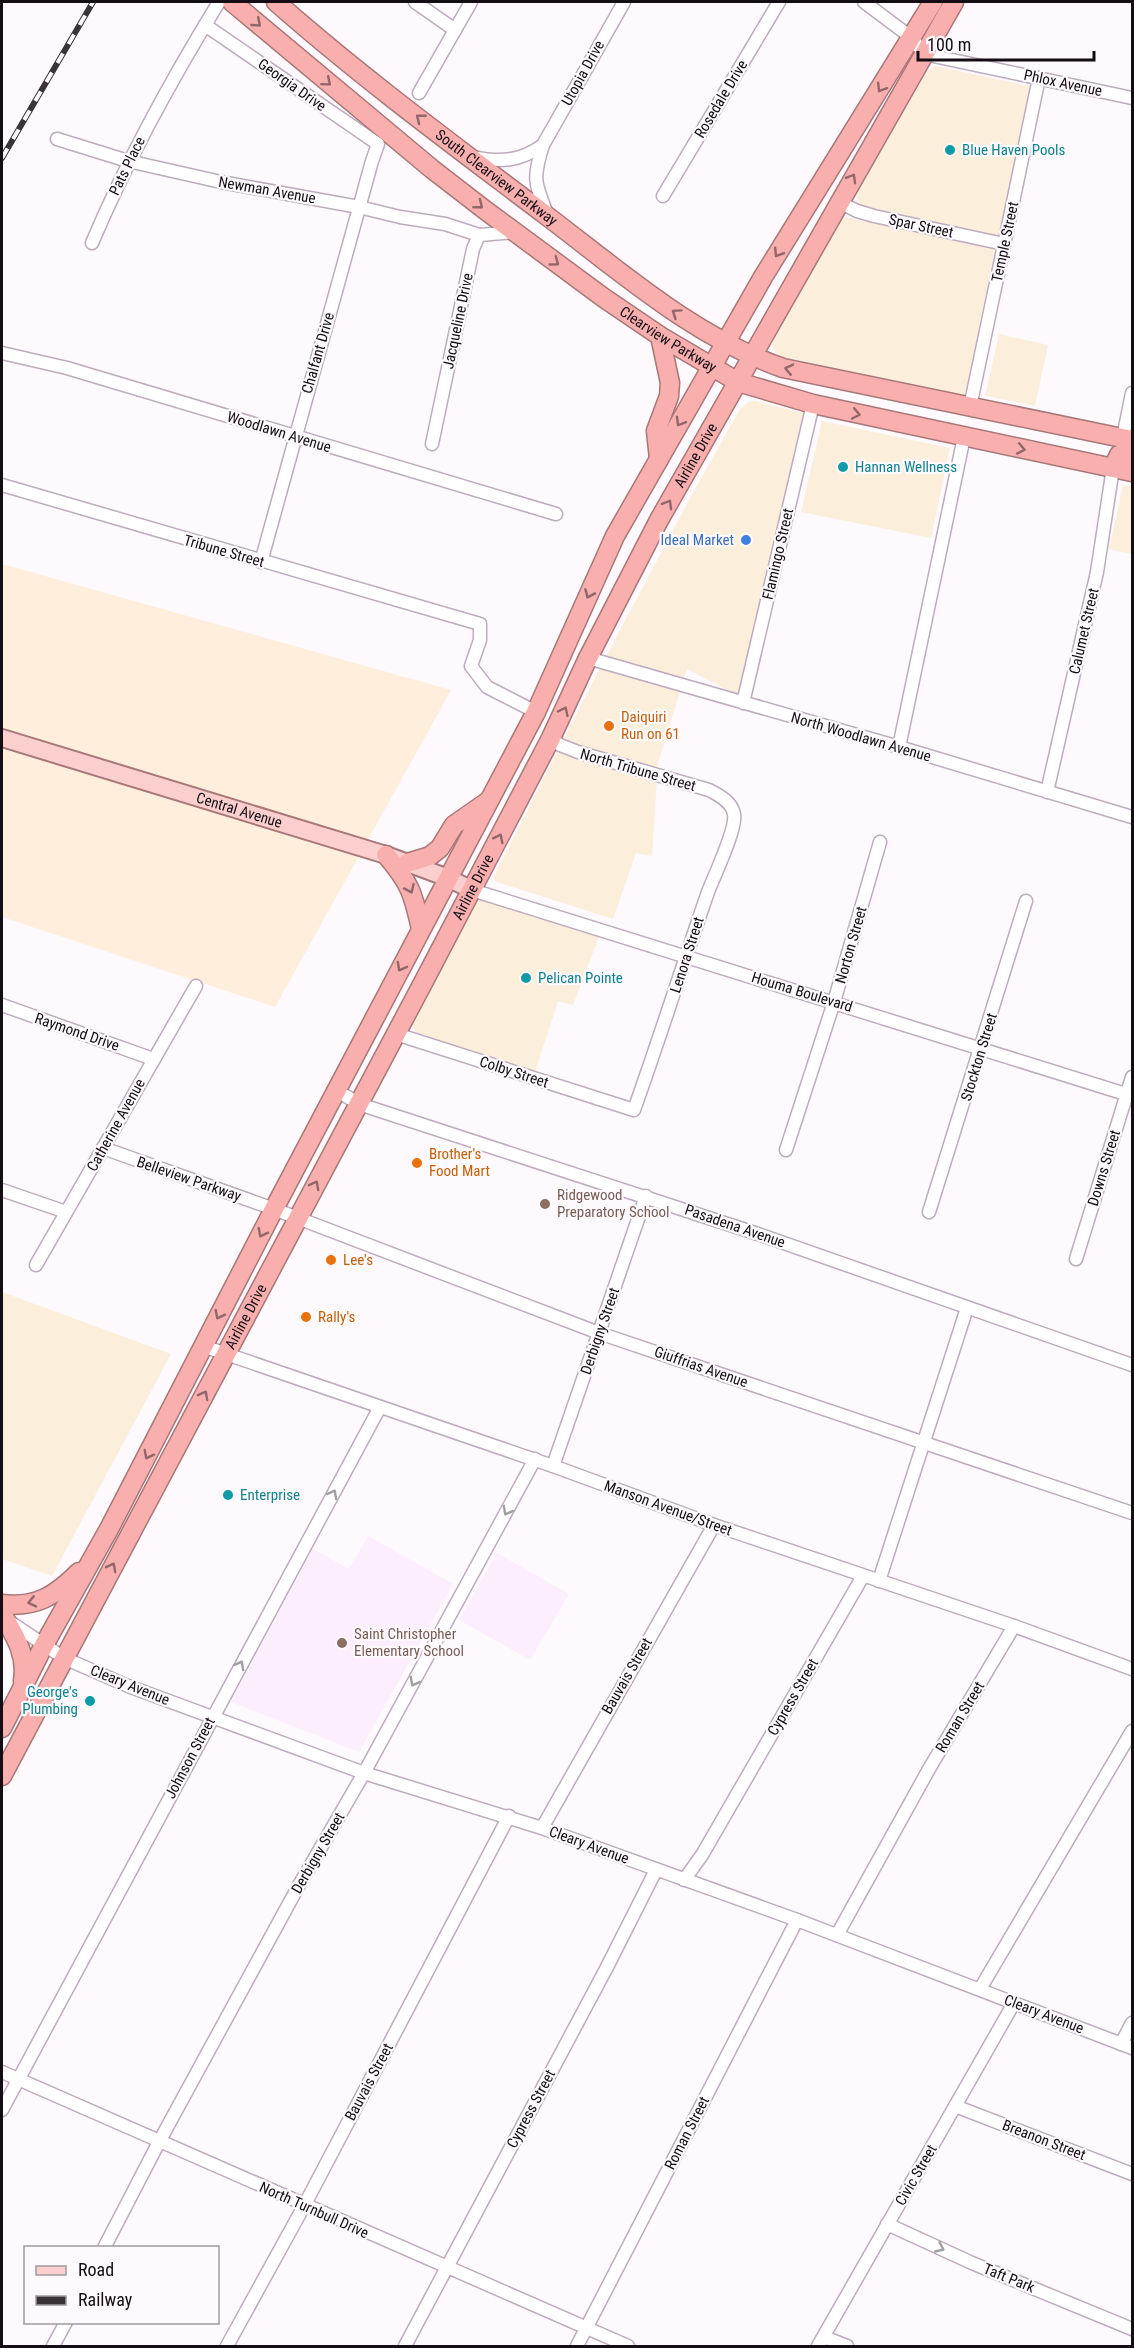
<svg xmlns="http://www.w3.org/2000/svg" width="1134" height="2348" viewBox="0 0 1134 2348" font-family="'Roboto Condensed',sans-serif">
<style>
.commercial{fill:#fbefdb}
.industrial{fill:#feeedb}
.built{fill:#fdeefd}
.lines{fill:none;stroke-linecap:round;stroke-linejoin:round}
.minor-casing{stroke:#beabbe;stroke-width:15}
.major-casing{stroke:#a87778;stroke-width:20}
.highway-casing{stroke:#a87778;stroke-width:21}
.minor{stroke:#fff;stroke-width:12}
.major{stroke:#fbcfce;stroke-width:16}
.highway{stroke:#f8afae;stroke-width:18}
.rail-casing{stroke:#3a343a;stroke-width:6}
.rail{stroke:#fdf9fd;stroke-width:4;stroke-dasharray:11;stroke-linecap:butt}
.oneway{stroke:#916769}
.oneway2{stroke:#a19fa1}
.culture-dot{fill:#0f9aa8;stroke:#fdf9fd;stroke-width:2}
.shop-dot{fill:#3f7fe0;stroke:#fdf9fd;stroke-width:2}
.food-dot{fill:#e8710a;stroke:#fdf9fd;stroke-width:2}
.education-dot{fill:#8d6e63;stroke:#fdf9fd;stroke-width:2}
.labels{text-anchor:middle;stroke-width:4.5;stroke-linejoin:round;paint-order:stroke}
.street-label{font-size:15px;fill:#140e14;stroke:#fdf9fd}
.culture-label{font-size:15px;fill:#0d838f;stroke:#fdf9fd;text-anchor:start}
.shop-label{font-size:15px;fill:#366cbe;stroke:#fdf9fd;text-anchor:end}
.food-label{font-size:15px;fill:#c56008;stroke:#fdf9fd;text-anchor:start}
.education-label{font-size:15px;fill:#785e54;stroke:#fdf9fd;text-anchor:start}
</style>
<rect width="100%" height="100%" fill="#fdf9fd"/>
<g class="commercial">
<polygon points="935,66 1030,86 998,237 863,209 856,202 858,191 927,72"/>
<polygon points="846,217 995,249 965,395 778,356 772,346 773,342 841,218"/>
<polygon points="999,334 1048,345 1035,406 985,396"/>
<polygon points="755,401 804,413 743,690 740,693 735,694 687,669 658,763 652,856 636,853 613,919 497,882 493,878 599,670 689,500 740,409 749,402"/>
<polygon points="822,421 950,448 931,538 801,512"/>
<polygon points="1123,485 1132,486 1132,554 1109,549"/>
<polygon points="479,899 600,934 573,1005 558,1001 535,1072 418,1033 412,1027 411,1022 472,905"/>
<polygon points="2,1292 171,1354 52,1576 2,1559"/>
</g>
<polygon class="industrial" points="2,564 451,690 275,1007 2,917"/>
<g class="built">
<polygon points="368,1536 453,1584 359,1752 231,1702 313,1549 349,1569"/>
<polygon points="497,1553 569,1594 530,1660 459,1620"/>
</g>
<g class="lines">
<defs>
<g id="minor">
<polyline points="415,2 455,30"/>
<polyline points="864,2 912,38 924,54 1132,98"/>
<polyline points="205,25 378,144 372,161 261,562"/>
<polyline points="419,93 471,2"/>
<polyline points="57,139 128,161 221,182 359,207 400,217 445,224 479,235"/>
<path d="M474,157C500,163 521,161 543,145"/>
<polyline points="663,196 779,2"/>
<polyline points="839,202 857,211 874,216 1004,244"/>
<path d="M548,216C535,184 532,179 543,145L624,2"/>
<path d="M92,243C128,158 171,80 219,2"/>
<polyline points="2,353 67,368 556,514"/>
<polyline points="970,407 1039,78"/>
<polyline points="1123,438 1132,393"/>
<polyline points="432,444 473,249 479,235 515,232"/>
<polyline points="2,485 480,624 480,640 471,666 487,687 536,712"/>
<polyline points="588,658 899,747 1132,817"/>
<polyline points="743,703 813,404"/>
<polyline points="899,747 964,437"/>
<polyline points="1047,792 1097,572 1113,468"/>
<polyline points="472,890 1132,1096"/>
<polyline points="2,1005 153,1059"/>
<path d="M396,1034L634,1110C660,1037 683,964 708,892C714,876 737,829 734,814C732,802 719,795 709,790L578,752L560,745L551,738"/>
<polyline points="336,1090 359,1104 758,1234 1132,1365"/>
<polyline points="103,1148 274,1209 599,1333 1132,1513"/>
<polyline points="786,1150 834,1002 880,842"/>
<polyline points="2,1190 66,1212"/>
<polyline points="929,1212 1026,901"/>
<polyline points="1076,1259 1132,1077"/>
<polyline points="36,1265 196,986"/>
<polyline points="203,1346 553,1466 714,1525 1014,1626 1132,1669"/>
<polyline points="553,1466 646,1196"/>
<polyline points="879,1581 967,1308"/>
<polyline points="10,1622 64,1658 128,1686 364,1773 542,1828 797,1920 1132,2048"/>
<polyline points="542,1828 714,1525"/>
<polyline points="684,1880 702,1855 863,1576"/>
<polyline points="837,1935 929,1769 1014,1626"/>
<polyline points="980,1989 1132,1731"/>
<polyline points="1121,2044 1132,2023"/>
<polyline points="2,2072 628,2346"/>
<polyline points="955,2106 1132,2174"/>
<polyline points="2,2110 380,1407"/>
<polyline points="887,2224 972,2263 1132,2329"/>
<polyline points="104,2248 159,2142 298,1887 364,1773 535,1459"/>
<polyline points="824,2337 847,2346"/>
<polyline points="53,2346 66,2322"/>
<polyline points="227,2346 304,2206 509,1816"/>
<polyline points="405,2346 606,1969 656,1870"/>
<polyline points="577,2346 797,1920"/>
<polyline points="818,2346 1014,2003"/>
</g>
<g id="major">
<path id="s1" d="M2,738L386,855L448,878L472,890"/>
</g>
<g id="highway">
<path id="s2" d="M232,2L432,169L485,210L604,298L660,336L738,382L813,404L1132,472"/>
<path id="s3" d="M276,2C361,77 456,147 547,216C621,272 694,337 783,368L1132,440"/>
<polyline points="659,459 656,431 669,396 670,383 660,336"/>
<polyline points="1113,468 1119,455 1132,454"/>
<path d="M386,855C410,883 413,893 421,929"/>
<polyline points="407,863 430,856 440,848 454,825 487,802"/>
<path d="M2,1604C36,1608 55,1596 79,1572"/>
<path d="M5,1619C17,1639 27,1657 23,1681"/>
<polyline points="2,1728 44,1645 109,1529 274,1209 536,712 615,536 763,277 933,2"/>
<path id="s4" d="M2,1776L424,981L551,738L588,658L659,520L954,2"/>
</g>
</defs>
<use href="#minor" class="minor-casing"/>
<use href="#major" class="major-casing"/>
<use href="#highway" class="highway-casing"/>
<use href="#minor" class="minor"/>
<use href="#major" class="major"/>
<use href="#highway" class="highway"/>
<defs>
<polyline id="rail" points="2,158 93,2"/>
</defs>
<use href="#rail" class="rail-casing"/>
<use href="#rail" class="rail"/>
</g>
<defs><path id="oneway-chevron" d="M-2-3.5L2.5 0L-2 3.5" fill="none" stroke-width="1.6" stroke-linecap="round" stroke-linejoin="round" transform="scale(1.5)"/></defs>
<g class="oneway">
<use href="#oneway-chevron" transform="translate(257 23) rotate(41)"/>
<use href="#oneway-chevron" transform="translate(327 82) rotate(40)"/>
<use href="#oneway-chevron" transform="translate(881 88) rotate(122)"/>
<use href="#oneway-chevron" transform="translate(420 118) rotate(-141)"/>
<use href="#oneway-chevron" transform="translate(852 178) rotate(-60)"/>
<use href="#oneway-chevron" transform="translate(479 205) rotate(38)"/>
<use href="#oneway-chevron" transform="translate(778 253) rotate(122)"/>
<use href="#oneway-chevron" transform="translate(555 262) rotate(36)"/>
<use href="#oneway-chevron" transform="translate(676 313) rotate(-145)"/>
<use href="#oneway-chevron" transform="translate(789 369) rotate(-167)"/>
<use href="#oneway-chevron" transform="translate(856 414) rotate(12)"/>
<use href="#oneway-chevron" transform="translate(680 422) rotate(120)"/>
<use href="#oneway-chevron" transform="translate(1021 449) rotate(11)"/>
<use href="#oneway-chevron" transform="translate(668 504) rotate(-60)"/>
<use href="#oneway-chevron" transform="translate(589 594) rotate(114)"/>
<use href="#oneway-chevron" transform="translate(564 711) rotate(-65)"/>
<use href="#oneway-chevron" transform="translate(499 838) rotate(-63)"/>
<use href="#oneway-chevron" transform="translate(410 889) rotate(66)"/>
<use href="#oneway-chevron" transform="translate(401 967) rotate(118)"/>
<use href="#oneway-chevron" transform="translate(315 1185) rotate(-62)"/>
<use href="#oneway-chevron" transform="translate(262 1233) rotate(117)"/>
<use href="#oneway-chevron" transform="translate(219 1315) rotate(117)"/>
<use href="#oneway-chevron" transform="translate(204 1395) rotate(-62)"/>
<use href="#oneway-chevron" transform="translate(148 1455) rotate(117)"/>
<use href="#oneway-chevron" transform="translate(112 1567) rotate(-62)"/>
<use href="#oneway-chevron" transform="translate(32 1602) rotate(167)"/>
</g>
<g class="oneway2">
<use href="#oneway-chevron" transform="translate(333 1494) rotate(-61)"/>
<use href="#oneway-chevron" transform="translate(507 1511) rotate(119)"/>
<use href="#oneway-chevron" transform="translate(240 1665) rotate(-61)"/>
<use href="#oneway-chevron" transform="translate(414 1682) rotate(119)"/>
<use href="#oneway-chevron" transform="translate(940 2248) rotate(25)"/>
</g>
<g class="culture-dot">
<circle cx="950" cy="150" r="6"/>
<circle cx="843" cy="467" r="6"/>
<circle cx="526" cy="978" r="6"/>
<circle cx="228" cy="1495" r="6"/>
<circle cx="90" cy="1701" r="6"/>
</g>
<circle class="shop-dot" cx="746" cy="540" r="6"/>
<g class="food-dot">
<circle cx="609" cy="726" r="6"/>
<circle cx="417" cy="1163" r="6"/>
<circle cx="331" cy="1260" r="6"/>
<circle cx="306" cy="1317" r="6"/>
</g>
<g class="education-dot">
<circle cx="545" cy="1204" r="6"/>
<circle cx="342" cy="1643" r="6"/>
</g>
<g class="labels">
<g class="street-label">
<text transform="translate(583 73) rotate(-61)" y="5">Utopia Drive</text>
<text transform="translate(1063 83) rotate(12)" y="5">Phlox Avenue</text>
<text transform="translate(292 85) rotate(35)" y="5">Georgia Drive</text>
<text transform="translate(721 99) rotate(-59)" y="5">Rosedale Drive</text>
<text transform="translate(127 166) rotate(-64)" y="5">Pats Place</text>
<text dy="5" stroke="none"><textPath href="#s3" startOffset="282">South Clearview Parkway</textPath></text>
<text transform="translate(267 190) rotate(10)" y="5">Newman Avenue</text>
<text transform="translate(921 226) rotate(12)" y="5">Spar Street</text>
<text transform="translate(1005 242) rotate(-78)" y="5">Temple Street</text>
<text transform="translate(458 321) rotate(-78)" y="5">Jacqueline Drive</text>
<text dy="5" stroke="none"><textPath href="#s2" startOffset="552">Clearview Parkway</textPath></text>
<text transform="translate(318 353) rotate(-74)" y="5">Chalfant Drive</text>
<text transform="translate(279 432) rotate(17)" y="5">Woodlawn Avenue</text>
<text dy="5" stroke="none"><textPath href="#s4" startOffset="1492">Airline Drive</textPath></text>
<text transform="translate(224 551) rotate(16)" y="5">Tribune Street</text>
<text transform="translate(778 554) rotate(-77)" y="5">Flamingo Street</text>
<text transform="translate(1084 631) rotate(-77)" y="5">Calumet Street</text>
<text transform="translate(861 737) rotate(16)" y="5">North Woodlawn Avenue</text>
<text transform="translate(638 770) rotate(16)" y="5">North Tribune Street</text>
<text dy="5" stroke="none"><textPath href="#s1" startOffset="248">Central Avenue</textPath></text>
<text dy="5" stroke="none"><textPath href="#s4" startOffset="1006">Airline Drive</textPath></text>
<text transform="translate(851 945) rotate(-74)" y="5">Norton Street</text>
<text transform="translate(687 955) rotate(-72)" y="5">Lenora Street</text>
<text transform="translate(802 992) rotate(17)" y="5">Houma Boulevard</text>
<text transform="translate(77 1032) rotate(19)" y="5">Raymond Drive</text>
<text transform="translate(979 1057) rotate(-73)" y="5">Stockton Street</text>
<text transform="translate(514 1072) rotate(18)" y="5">Colby Street</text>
<text transform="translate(116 1125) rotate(-61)" y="5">Catherine Avenue</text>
<text transform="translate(1104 1168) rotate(-73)" y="5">Downs Street</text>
<text transform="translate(189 1179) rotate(19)" y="5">Belleview Parkway</text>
<text transform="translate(735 1226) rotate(19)" y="5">Pasadena Avenue</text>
<text dy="5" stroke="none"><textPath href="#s4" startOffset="520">Airline Drive</textPath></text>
<text transform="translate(600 1331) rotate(-71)" y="5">Derbigny Street</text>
<text transform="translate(701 1367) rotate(19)" y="5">Giuffrias Avenue</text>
<text transform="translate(668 1508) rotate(20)" y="5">Manson Avenue/Street</text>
<text transform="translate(627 1676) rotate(-60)" y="5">Bauvais Street</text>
<text transform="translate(130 1685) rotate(22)" y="5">Cleary Avenue</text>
<text transform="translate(793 1697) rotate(-60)" y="5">Cypress Street</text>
<text transform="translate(960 1717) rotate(-59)" y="5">Roman Street</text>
<text transform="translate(190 1758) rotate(-62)" y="5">Johnson Street</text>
<text transform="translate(589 1845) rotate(20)" y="5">Cleary Avenue</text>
<text transform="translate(318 1853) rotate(-60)" y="5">Derbigny Street</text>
<text transform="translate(1044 2014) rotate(21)" y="5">Cleary Avenue</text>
<text transform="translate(369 2082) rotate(-62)" y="5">Bauvais Street</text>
<text transform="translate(531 2109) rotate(-62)" y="5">Cypress Street</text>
<text transform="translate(687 2133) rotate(-63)" y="5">Roman Street</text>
<text transform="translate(1044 2140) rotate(21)" y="5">Breanon Street</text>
<text transform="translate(916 2175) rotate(-60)" y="5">Civic Street</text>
<text transform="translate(314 2210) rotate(24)" y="5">North Turnbull Drive</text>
<text transform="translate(1009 2278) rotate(22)" y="5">Taft Park</text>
</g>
<g class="culture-label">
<text x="962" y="155">Blue Haven Pools</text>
<text x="855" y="472">Hannan Wellness</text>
<text x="538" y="983">Pelican Pointe</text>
<text x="240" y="1500">Enterprise</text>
<text x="78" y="1697" text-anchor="end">George's<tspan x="78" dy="17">Plumbing</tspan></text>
</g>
<g class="shop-label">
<text x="734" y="545">Ideal Market</text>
</g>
<g class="food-label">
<text x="621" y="722">Daiquiri<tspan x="621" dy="17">Run on 61</tspan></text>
<text x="429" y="1159">Brother's<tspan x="429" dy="17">Food Mart</tspan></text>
<text x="343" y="1265">Lee's</text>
<text x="318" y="1322">Rally's</text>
</g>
<g class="education-label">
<text x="557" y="1200">Ridgewood<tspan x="557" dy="17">Preparatory School</tspan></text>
<text x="354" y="1639">Saint Christopher<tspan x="354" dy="17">Elementary School</tspan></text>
</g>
</g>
<rect width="1134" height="2348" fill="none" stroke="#140e14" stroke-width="6"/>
<rect x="24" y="2246" width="195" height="78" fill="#fdf9fd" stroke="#a09ba0" stroke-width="1.5"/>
<rect x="36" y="2266" width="30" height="9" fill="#fbcfce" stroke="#a09ba0" stroke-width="1.5"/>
<text x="78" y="2276" font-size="18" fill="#140e14">Road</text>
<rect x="36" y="2296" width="30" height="9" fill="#3a343a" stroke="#a09ba0" stroke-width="1.5"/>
<text x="78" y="2306" font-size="18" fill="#140e14">Railway</text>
<path d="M918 51v9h176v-9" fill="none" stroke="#140e14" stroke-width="3"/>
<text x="927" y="51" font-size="18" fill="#140e14" stroke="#fdf9fd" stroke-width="4.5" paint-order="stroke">100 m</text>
</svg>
